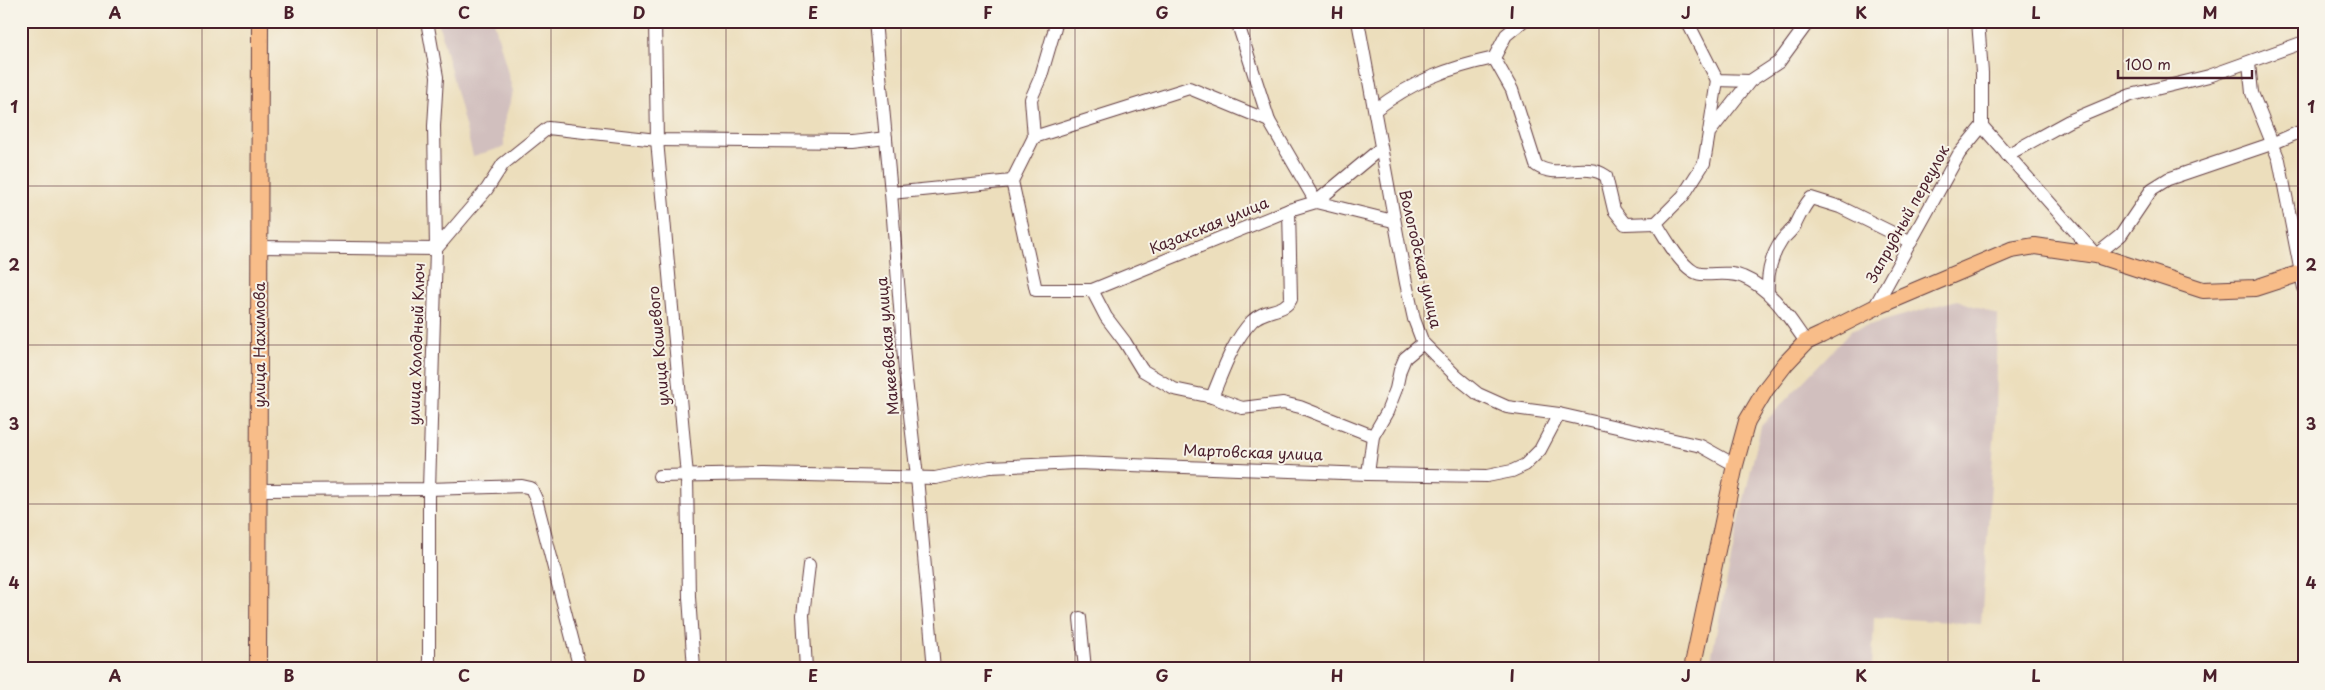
<svg xmlns="http://www.w3.org/2000/svg" width="2325" height="690" viewBox="0 0 2325 690" font-family="'Playpen Sans',sans-serif">
<style>
.industrial{fill:#d1bfbe}
.lines{fill:none;stroke-linecap:round;stroke-linejoin:round}
.minor-casing{stroke:#623c41;stroke-width:14}
.major-casing{stroke:#623c41;stroke-width:18}
.minor{stroke:#fff;stroke-width:12}
.major{stroke:#f8bd89;stroke-width:16}
.grid{fill:none;stroke:#4a1f2b;stroke-width:1;stroke-opacity:0.55}
.labels{text-anchor:middle;stroke-width:4;stroke-linejoin:round;paint-order:stroke}
.street-label{font-size:15px;fill:#4a1f2b;stroke:#f7f3e8}
.neatline{fill:none;stroke:#4a1f2b;stroke-width:2}
.grid-label{font-size:16px;text-anchor:middle;font-weight:bold;fill:#4a1f2b}
</style>
<rect width="100%" height="100%" fill="#f7f3e8"/>
<filter id="ink" filterUnits="userSpaceOnUse"><feTurbulence type="fractalNoise" baseFrequency=".02" numOctaves="2"/><feDisplacementMap in="SourceGraphic" scale="10" xChannelSelector="R" yChannelSelector="G"/><feConvolveMatrix kernelMatrix="1 2 1 2 8 2 1 2 1" color-interpolation-filters="sRGB"/></filter>
<filter id="wash" filterUnits="userSpaceOnUse"><feTurbulence type="fractalNoise" baseFrequency=".0096" numOctaves="4" result="noise"/><feDisplacementMap in="SourceGraphic" scale="20" xChannelSelector="R" yChannelSelector="G"/><feGaussianBlur stdDeviation="1.12" result="paint"/><feColorMatrix in="noise" values="0 0 0 0 0 0 0 0 0 0 0 0 0 0 0 0 0 1.4 0 .05"/><feComposite in="paint" operator="in"/></filter>
<g filter="url(#wash)">
<rect width="100%" height="100%" fill="#ecdebc"/>
<g class="industrial">
<polygon points="438,21 494,21 513,92 504,122 504,147 473,156"/>
<polygon points="1957,300 1998,315 1996,413 1981,624 1874,617 1872,669 1709,669 1737,530 1761,426 1852,330"/>
</g>
</g>
<g filter="url(#ink)">
<g class="lines">
<defs>
<g id="minor">
<polyline points="427,21 437,77 434,126 436,249 429,489 429,669"/>
<polyline points="655,21 657,140 687,476 689,597 694,669"/>
<polyline points="875,21 891,193 905,371 917,477 934,669"/>
<polyline points="1237,21 1269,121 1316,202 1381,148"/>
<polyline points="1358,21 1406,283 1414,319 1423,343 1457,377 1478,394 1507,407 1559,414 1701,446 1735,465"/>
<polyline points="1687,21 1717,80 1750,81"/>
<path d="M1494,58L1512,90L1536,165C1555,180 1585,161 1606,176L1614,210L1625,224L1656,223"/>
<polyline points="2249,63 2252,93 2279,160 2304,288"/>
<path d="M1375,110C1413,81 1448,68 1494,58L1506,35L1523,21"/>
<polyline points="1269,121 1189,88 1034,137 1012,181 1036,290 1092,290 1289,210 1316,202 1393,221"/>
<polyline points="1982,126 2096,255 2121,235 2152,189 2168,179 2274,143 2304,130"/>
<polyline points="1709,132 1717,80"/>
<polyline points="1034,137 1031,99 1041,76 1055,28 1053,21"/>
<polyline points="2007,155 2069,121 2131,95 2209,76 2304,42"/>
<polyline points="891,193 1012,181"/>
<polyline points="260,247 436,249 487,189 503,164 548,128 657,140 852,142 886,138"/>
<polyline points="1092,290 1106,317 1125,342 1142,370 1174,389 1212,397 1242,408 1283,403 1300,407 1373,436"/>
<path d="M1768,292C1767,273 1771,256 1782,240C1786,235 1792,231 1795,225C1800,215 1803,207 1811,198L1840,207L1911,242"/>
<polyline points="1874,308 1959,154 1982,126 1982,73 1978,21"/>
<path d="M1806,342C1789,318 1772,289 1743,277C1730,271 1715,275 1701,274C1684,273 1665,237 1656,223L1683,196L1704,163L1709,133L1750,81L1779,62L1809,21"/>
<path d="M1212,397C1223,371 1232,342 1252,321C1265,308 1284,313 1291,299L1289,210"/>
<polyline points="1368,474 1373,436 1387,412 1396,389 1400,370 1405,358 1423,343"/>
<polyline points="659,476 763,474 935,478 990,467 1077,463 1368,474 1487,476 1512,471 1525,465 1540,450 1559,414"/>
<polyline points="260,490 429,489 522,486 531,488 536,499 580,669"/>
<polyline points="1080,618 1085,669"/>
<polyline points="806,669 803,615 809,565"/>
</g>
<g id="major">
<polyline points="258,669 260,21"/>
<polyline points="1692,669 1735,465 1747,421 1766,389 1786,363 1806,342 1821,335 1874,308 2011,250 2035,246 2096,255 2203,290 2255,288 2304,272"/>
</g>
</defs>
<use href="#minor" class="minor-casing"/>
<use href="#major" class="major-casing"/>
<use href="#minor" class="minor"/>
<use href="#major" class="major"/>
</g>
</g>
<path class="grid" d="M202,21V669M377,21V669M551,21V669M726,21V669M901,21V669M1075,21V669M1250,21V669M1424,21V669M1599,21V669M1774,21V669M1948,21V669M2123,21V669M21,186H2304M21,345H2304M21,504H2304"/>
<g class="labels">
<g class="street-label">
<text transform="translate(1908 214) rotate(-61)" y="5">Запрудный переулок</text>
<text transform="translate(1209 226) rotate(-22)" y="5">Казахская улица</text>
<text transform="translate(1420 259) rotate(77)" y="5">Вологодская улица</text>
<text transform="translate(417 344) rotate(-88)" y="5">улица Холодный Ключ</text>
<text transform="translate(260 345) rotate(-90)" y="5">улица Нахимова</text>
<text transform="translate(659 346) rotate(-95)" y="5">улица Кошевого</text>
<text transform="translate(888 346) rotate(-95)" y="5">Макеевская улица</text>
<text transform="translate(1253 453) rotate(2)" y="5">Мартовская улица</text>
</g>
</g>
<rect width="2325" height="690" fill="none" stroke="#f7f3e8" stroke-width="55"/>
<path d="M2118 70v8h134v-8" fill="none" stroke="#4a1f2b" stroke-width="2.5"/>
<text x="2125" y="70" font-size="15" fill="#4a1f2b" stroke="#f7f3e8" stroke-width="4" paint-order="stroke">100 m</text>
<rect x="28" y="28" width="2270" height="634" class="neatline"/>
<g class="grid-label">
<text x="115" y="19">A</text>
<text x="289" y="19">B</text>
<text x="464" y="19">C</text>
<text x="639" y="19">D</text>
<text x="813" y="19">E</text>
<text x="988" y="19">F</text>
<text x="1162" y="19">G</text>
<text x="1337" y="19">H</text>
<text x="1512" y="19">I</text>
<text x="1686" y="19">J</text>
<text x="1861" y="19">K</text>
<text x="2036" y="19">L</text>
<text x="2210" y="19">M</text>
<text x="14" y="113">1</text>
<text x="2311" y="113">1</text>
<text x="14" y="271">2</text>
<text x="2311" y="271">2</text>
<text x="14" y="430">3</text>
<text x="2311" y="430">3</text>
<text x="14" y="589">4</text>
<text x="2311" y="589">4</text>
<text x="115" y="682">A</text>
<text x="289" y="682">B</text>
<text x="464" y="682">C</text>
<text x="639" y="682">D</text>
<text x="813" y="682">E</text>
<text x="988" y="682">F</text>
<text x="1162" y="682">G</text>
<text x="1337" y="682">H</text>
<text x="1512" y="682">I</text>
<text x="1686" y="682">J</text>
<text x="1861" y="682">K</text>
<text x="2036" y="682">L</text>
<text x="2210" y="682">M</text>
</g>
</svg>
